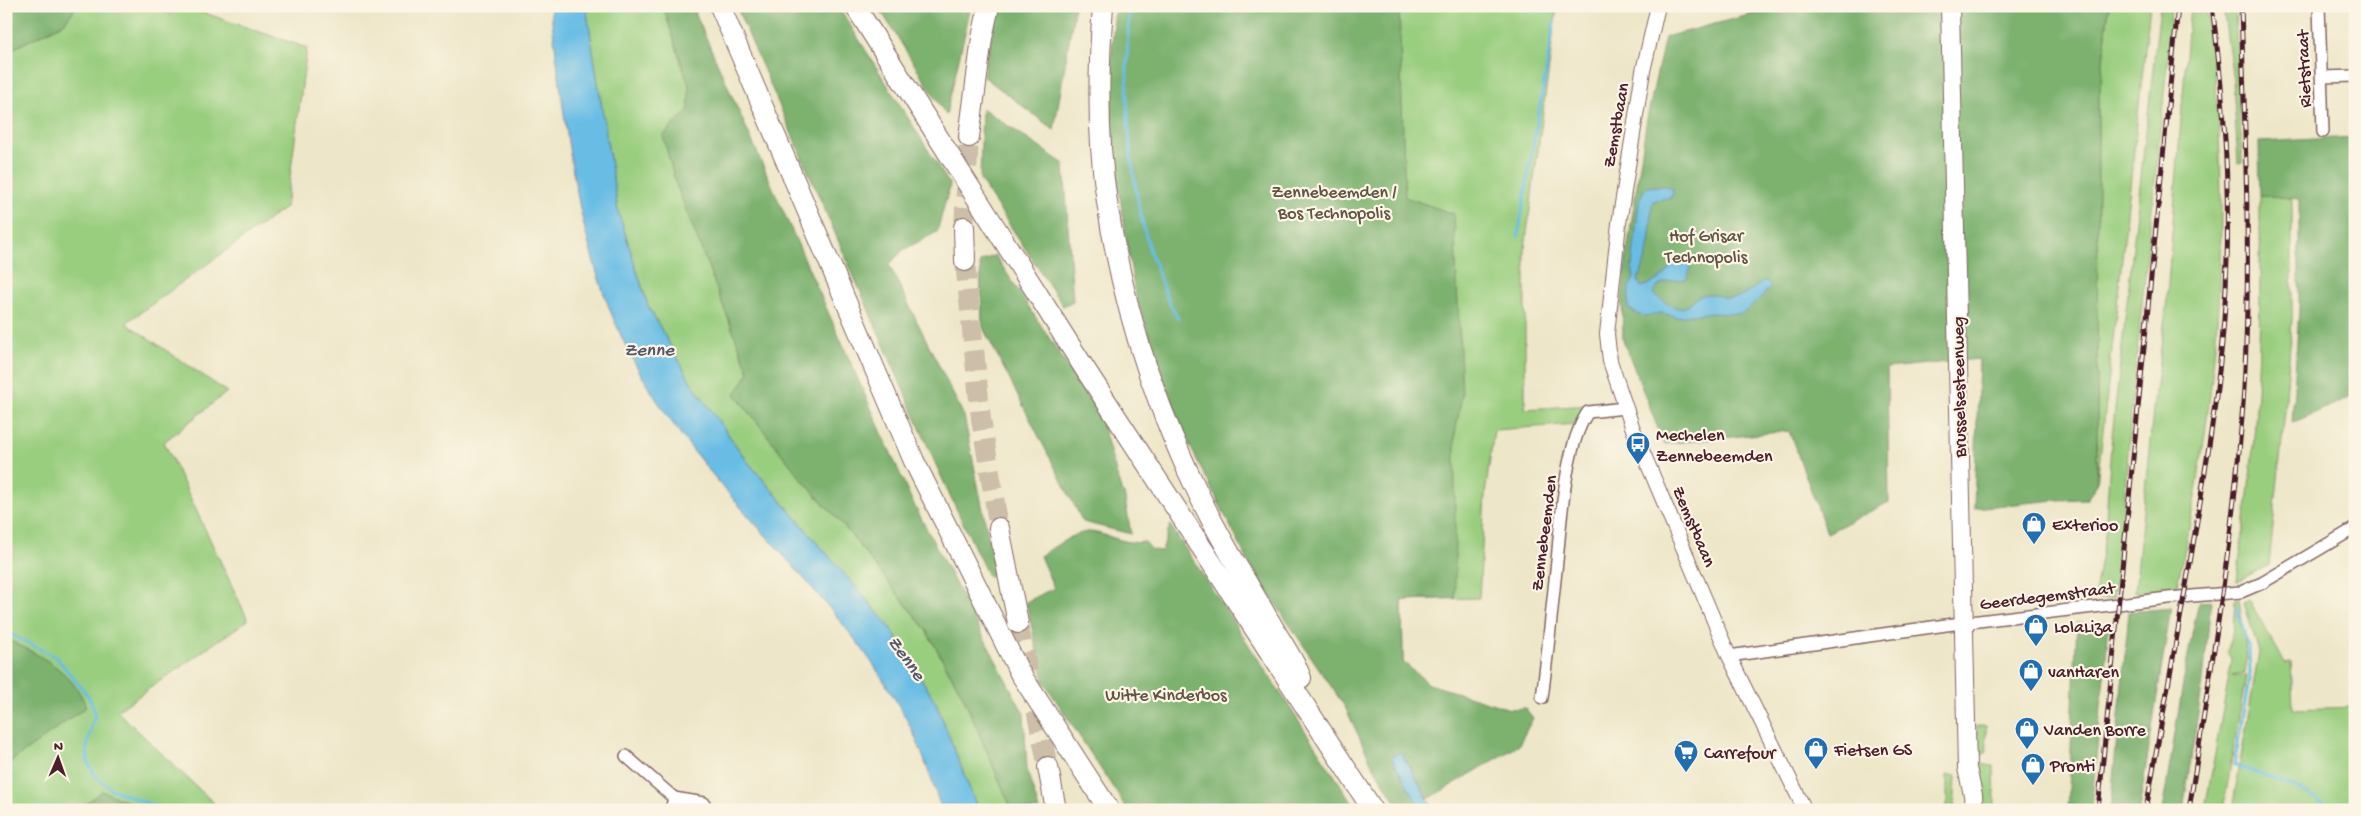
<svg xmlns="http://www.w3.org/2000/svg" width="2361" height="816" viewBox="0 0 2361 816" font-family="'Gochi Hand',sans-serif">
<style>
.green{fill:#9ace7f;stroke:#727655}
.forest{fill:#7bb16e;stroke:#62684c}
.water{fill:#69bde5;stroke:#5a6e88}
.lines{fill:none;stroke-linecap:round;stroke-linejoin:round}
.stream{stroke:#69bde5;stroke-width:3}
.motorway-tunnel{stroke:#ccbea9;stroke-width:20;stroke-dasharray:20 10;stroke-linecap:butt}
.minor-casing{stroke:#836562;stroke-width:14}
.tertiary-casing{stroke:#836562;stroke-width:16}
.primary-casing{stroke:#836562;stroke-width:20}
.motorway-casing{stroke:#836562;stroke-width:22}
.minor{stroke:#fff;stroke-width:11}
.tertiary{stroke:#fff;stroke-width:14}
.primary{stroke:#fff;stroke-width:18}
.motorway{stroke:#fff;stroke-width:20}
.rail-casing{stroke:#4a1f2b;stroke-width:5}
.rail{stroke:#fcf5e5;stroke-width:3;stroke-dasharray:9;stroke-linecap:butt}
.labels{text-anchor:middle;stroke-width:4.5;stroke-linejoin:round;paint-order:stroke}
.street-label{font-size:18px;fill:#4a1f2b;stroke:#fcf5e5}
.park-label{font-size:18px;fill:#625444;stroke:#fcf5e5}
.poi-label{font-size:18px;fill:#4a1f2b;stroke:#fcf5e5;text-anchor:start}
.water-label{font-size:19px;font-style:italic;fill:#55566c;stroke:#fcf5e5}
</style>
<rect width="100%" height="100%" fill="#fcf5e5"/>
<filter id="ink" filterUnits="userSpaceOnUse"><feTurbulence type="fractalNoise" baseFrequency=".02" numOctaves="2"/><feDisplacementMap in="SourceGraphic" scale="10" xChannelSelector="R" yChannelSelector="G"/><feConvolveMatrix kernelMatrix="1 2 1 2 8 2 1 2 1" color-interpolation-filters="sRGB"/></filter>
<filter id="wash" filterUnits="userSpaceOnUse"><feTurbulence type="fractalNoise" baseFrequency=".0096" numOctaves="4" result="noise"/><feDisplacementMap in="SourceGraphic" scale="20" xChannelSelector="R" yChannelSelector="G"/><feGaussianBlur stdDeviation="1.12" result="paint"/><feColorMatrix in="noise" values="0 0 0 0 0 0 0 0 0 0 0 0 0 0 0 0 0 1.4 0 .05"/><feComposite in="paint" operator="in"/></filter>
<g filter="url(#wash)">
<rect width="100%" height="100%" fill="#ede6c8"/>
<g class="green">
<polygon points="77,6 152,6 170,14 175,6 184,6 307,48 286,207 126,323 227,392 164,442 248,620 117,711 221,810 146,810 102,791 78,810 6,810 6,765 86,707 31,651 6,639 6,52 63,24"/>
<polygon points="586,6 663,6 689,86 689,109 663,136 676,184 749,372 735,394 804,482 843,525 926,630 963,696 1012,810 978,810 936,703 889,626 747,461 691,382 648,306 618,211"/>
<polygon points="1127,6 1557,6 1525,248 1525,409 1608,404 1583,405 1577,424 1494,430 1485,494 1479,598 1402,600 1403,662"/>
<polygon points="2109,6 2150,6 2097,484 2098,108"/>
<polygon points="2160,6 2171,6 2169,46 2133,389 2121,539 2113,598 2094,599 2105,535 2111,445"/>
<path d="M2190,6H2206C2235,199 2220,399 2176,589L2135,592L2154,400L2166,309Z"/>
<polygon points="2223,6 2235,6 2242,162 2238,163 2233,81"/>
<path d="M2260,195L2292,198V319L2285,411L2269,565L2237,581C2244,523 2253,466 2256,408C2261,337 2260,266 2260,195Z"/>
<polygon points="2239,599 2247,659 2245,673 2232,675 2246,676 2223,810 2205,810 2232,659 2227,653 2233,630 2235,600"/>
<polygon points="2249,600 2285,663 2291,661 2293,709 2355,707 2355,810 2232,810 2259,652 2244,603"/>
<polygon points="1977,726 1986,726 1987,752 1984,754 1978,754"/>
<polygon points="1978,764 1994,766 1995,810 1982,810"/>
<polygon points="1947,775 1956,775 1954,810 1947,810"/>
</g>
<g class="forest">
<polygon points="6,6 77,6 63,24 6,52"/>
<polygon points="663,6 692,6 913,503 1024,714 1027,769 1039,810 1012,810 963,696 926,630 843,525 804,482 735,394 749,372 676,184 663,136 689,109 689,86"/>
<polygon points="736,6 838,6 950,185 937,232 903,250 889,265 964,416 996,575 988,576 940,474"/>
<polygon points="878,6 971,6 946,115"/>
<polygon points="998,6 1075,6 1054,130 983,76"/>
<polygon points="1115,6 1399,6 1405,197 1454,214 1462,395 1455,434 1455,598 1402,600 1403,662 1429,684 1510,709 1525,708 1533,718 1518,746 1428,799 1401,752 1392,757 1421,810 1401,810 1373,766 1345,707 1252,569 1181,428 1135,294 1117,177 1109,91"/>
<polygon points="1783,6 2109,6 2098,108 2097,484 2087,499 2056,500 1974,508 1979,359 1887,368 1889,502 1827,533 1789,431 1664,444 1623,340 1622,300 1626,258 1647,118 1665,37"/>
<polygon points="982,108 1064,164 1073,301 1063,306 980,180"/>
<polygon points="2355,137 2355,395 2292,423 2299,309 2299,199 2260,195 2259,142"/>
<polygon points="995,255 1100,416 1122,493 1124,493 1131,534 1083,522 982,326 980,262"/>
<path d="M1170,525L1357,810H1128L1125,806L1044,682L1026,602L1054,588L1040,556C1053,548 1071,534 1087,532C1103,531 1124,546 1145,542L1152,550L1162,551Z"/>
<path d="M2211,601L2203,681L2183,810H2162C2175,741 2183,671 2199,602Z"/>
<polygon points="2171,608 2139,810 2110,810 2129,612"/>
<polygon points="2077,623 2109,625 2091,810 2068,810"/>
<path d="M6,639C38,654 74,671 86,707L6,765Z"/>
<polygon points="102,791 146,810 78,810"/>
</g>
<g class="water">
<path d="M550,6H586L618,211L648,306L691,382L747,461L889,626L936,703L978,810H942C931,780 922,748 907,720C893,695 875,665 857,642C784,547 689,466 632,358C575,250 566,125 550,6Z"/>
<path d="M1654,186H1666L1673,189L1672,197L1653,201C1650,210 1652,216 1651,225C1650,241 1645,266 1638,280L1641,287C1653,283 1668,277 1672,264L1684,260L1688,262L1691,268L1686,279C1673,281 1660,279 1653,294C1660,298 1668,306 1677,308C1688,310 1691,299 1700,296C1708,293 1714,294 1722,297C1739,302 1751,291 1763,281H1767L1771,287L1753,305L1743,313L1737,314L1706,313L1678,317L1661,313L1646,316L1639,315L1628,308L1629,287L1634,278L1632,267L1639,200L1645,188Z"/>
<polygon points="1401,752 1434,810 1421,810 1391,757"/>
</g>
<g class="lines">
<g class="stream">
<path d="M1130,6C1123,88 1127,169 1149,248C1150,254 1154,260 1156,266C1162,285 1167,302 1178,318"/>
<polyline points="1518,236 1554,22"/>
<polyline points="2236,607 2249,649 2250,673 2234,765 2293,786 2335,810"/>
<polyline points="6,632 56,657 89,697 95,713 87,746 88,763 94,774 111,789 164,810"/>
</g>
</g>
</g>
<g filter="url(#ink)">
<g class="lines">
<g class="motorway-tunnel">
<polyline points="964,227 969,137"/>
<polyline points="965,261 981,419 999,528"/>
<polyline points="1018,623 1048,767"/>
</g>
<defs>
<g id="minor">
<polyline points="2319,6 2323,132"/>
<polyline points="2322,77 2355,76"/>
<polyline points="1729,656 1946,625 2168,598 2241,592 2262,583 2355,528"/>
<path d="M1542,698C1548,652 1552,607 1557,561C1561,520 1565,445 1588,412L1625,408"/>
<polyline points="626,756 674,798 671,810"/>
<polyline points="674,798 704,803"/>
</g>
<polyline id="tertiary" points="1658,6 1643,71 1619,223 1607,334 1610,361 1633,429 1729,656 1805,810"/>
<polyline id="primary" points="1950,6 1967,768 1973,795 1974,810"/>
<g id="motorway">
<polyline points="720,6 914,461 1020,673 1109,810"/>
<polyline points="855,6 1085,369 1373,810"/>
<path d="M1103,6C1098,71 1097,138 1107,202C1122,304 1155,405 1200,497C1221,542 1249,585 1274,629C1283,645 1295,661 1301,678"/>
<polyline points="969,137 982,38 989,6"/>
<polyline points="964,227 965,261"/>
<polyline points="999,528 1018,623"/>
<polyline points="1048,767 1056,810"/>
</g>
</defs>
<use href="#minor" class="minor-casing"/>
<use href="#tertiary" class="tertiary-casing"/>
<use href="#primary" class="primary-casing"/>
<use href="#motorway" class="motorway-casing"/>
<use href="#minor" class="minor"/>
<use href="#tertiary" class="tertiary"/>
<use href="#primary" class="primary"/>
<use href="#motorway" class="motorway"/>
<defs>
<g id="rail">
<polyline points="2098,810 2178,6"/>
<path d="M2146,810C2161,725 2176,641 2191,557C2204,478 2218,399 2224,319C2232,215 2226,110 2212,6"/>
<path d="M2189,810C2210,675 2233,540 2243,404C2252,271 2245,139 2241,6"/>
</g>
</defs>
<use href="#rail" class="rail-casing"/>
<use href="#rail" class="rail"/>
</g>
</g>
<defs>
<symbol id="bus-pin" viewBox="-11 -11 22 30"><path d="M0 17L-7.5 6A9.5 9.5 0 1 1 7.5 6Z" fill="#1f6fb2" stroke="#fcf5e5"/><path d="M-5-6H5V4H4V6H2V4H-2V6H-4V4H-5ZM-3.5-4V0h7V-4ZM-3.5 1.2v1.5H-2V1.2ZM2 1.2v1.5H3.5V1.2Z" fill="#fff"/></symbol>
<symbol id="shop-pin" viewBox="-11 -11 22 30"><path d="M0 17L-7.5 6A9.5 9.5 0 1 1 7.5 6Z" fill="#1f6fb2" stroke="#fcf5e5"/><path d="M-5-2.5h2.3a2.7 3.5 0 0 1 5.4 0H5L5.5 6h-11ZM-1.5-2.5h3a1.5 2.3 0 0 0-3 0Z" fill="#fff"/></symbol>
<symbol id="supermarket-pin" viewBox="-11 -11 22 30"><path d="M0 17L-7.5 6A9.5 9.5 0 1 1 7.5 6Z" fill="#1f6fb2" stroke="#fcf5e5"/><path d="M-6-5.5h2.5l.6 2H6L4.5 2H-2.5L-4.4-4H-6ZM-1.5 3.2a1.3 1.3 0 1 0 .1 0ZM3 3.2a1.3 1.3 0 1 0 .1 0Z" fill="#fff"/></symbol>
</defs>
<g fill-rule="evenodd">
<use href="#bus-pin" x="1624" y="430" width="28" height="38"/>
<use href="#shop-pin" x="2020" y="510" width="28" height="38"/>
<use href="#shop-pin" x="2022" y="612" width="28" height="38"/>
<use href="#shop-pin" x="2017" y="657" width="28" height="38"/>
<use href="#shop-pin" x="2013" y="715" width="28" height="38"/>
<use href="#shop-pin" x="1802" y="735" width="28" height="38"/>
<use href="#supermarket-pin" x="1672" y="738" width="28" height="38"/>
<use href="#shop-pin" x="2019" y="751" width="28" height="38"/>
</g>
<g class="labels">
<g class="street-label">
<text transform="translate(2303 69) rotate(-92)" y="6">Rietstraat</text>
<text transform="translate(1615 125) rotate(-80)" y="6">Zemstbaan</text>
<text transform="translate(1958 387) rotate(-91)" y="6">Brusselsesteenweg</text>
<text transform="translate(1695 526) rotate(67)" y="6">Zemstbaan</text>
<text transform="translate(1543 533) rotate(-83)" y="6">Zennebeemden</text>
<text transform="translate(2047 595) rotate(-7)" y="6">Geerdegemstraat</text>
</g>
<g class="park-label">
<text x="1334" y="197">Zennebeemden /<tspan x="1334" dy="21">Bos Technopolis</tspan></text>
<text x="1706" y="241">Hof Grisar<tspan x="1706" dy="21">Technopolis</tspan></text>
<text x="1166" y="700">Witte Kinderbos</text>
</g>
<g class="poi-label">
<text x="1656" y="440">Mechelen<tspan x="1656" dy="21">Zennebeemden</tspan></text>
<text x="2052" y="530">Exterioo</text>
<text x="2054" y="632">LolaLiza</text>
<text x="2048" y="677">vanHaren</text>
<text x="2044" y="735">Vanden Borre</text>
<text x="1834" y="755">Fietsen GS</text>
<text x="1704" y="758">Carrefour</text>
<text x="2050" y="771">Pronti</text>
</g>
<g class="water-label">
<text x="649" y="355">Zenne</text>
<text transform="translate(908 657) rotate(54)" y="7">Zenne</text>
</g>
</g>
<rect width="2361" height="816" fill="none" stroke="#fcf5e5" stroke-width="25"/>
<g transform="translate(58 758) rotate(2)" stroke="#fcf5e5" stroke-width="4" paint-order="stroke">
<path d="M0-4L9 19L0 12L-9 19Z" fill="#4a1f2b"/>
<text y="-8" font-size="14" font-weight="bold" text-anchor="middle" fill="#4a1f2b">N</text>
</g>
</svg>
